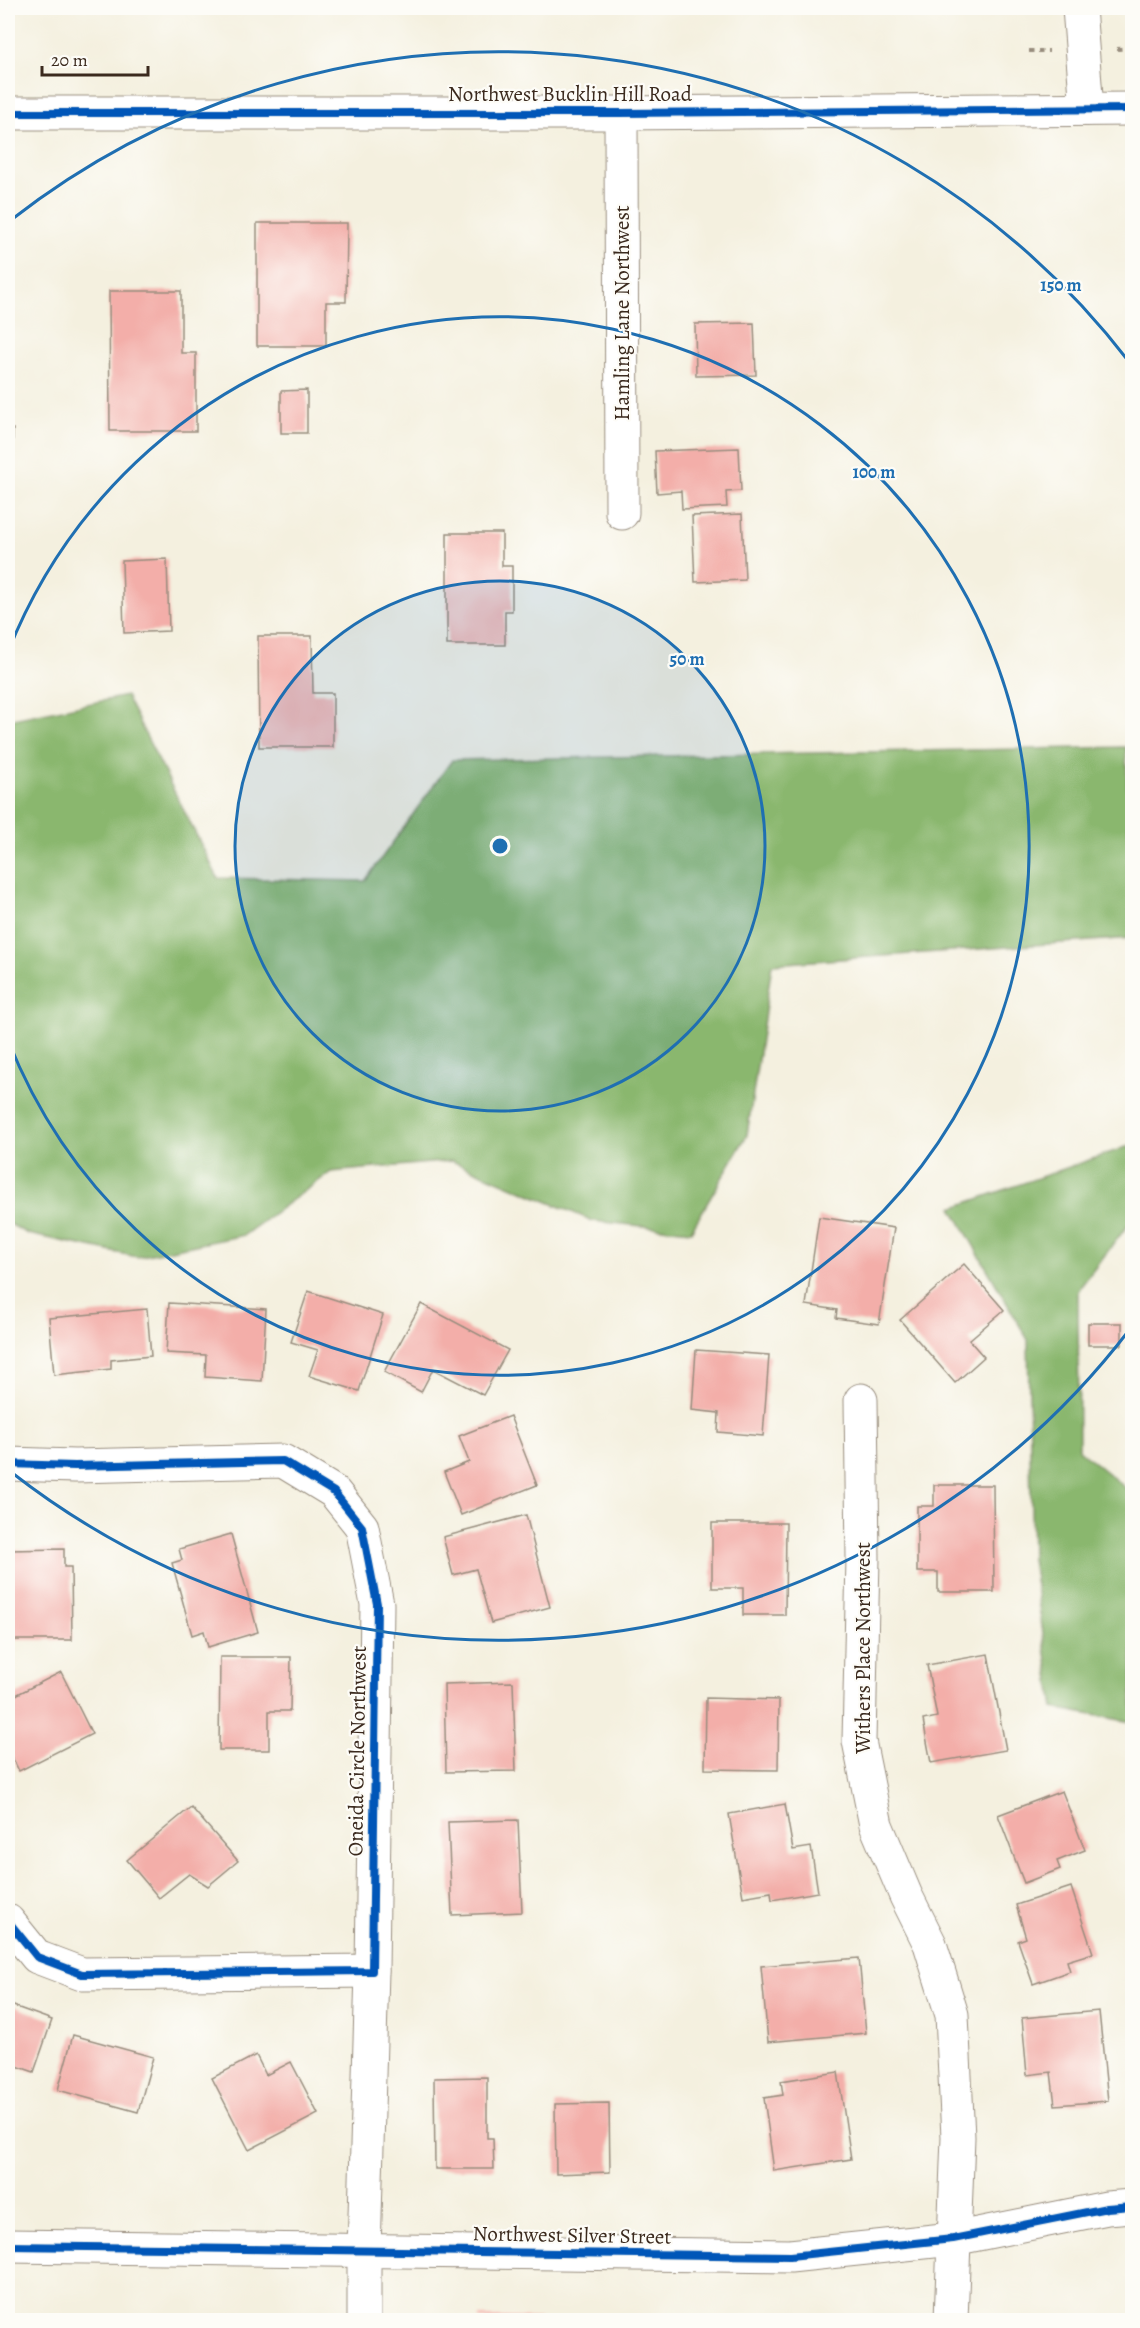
<svg xmlns="http://www.w3.org/2000/svg" width="1140" height="2328" viewBox="0 0 1140 2328" font-family="Alegreya,serif">
<style>
.forest{fill:#8ab76e;stroke:#627046;stroke-width:1.5}
.building{fill:#f3aea9}
.lines{fill:none;stroke-linecap:round;stroke-linejoin:round}
.minor-casing{stroke:#988d7e;stroke-width:35}
.major-casing{stroke:#988d7e;stroke-width:35}
.path{stroke:#988d7e;stroke-width:4;stroke-dasharray:4.5 4.5;stroke-linecap:butt}
.minor{stroke:#fff;stroke-width:33}
.major{stroke:#fff;stroke-width:33}
.cycleway-casing{stroke:#fdfcf7;stroke-width:11}
.cycleway{stroke:#0057b8;stroke-width:8}
.ring{fill:none;stroke:#1f6fb2;stroke-width:3}
.labels{text-anchor:middle;stroke-width:4.5;stroke-linejoin:round;paint-order:stroke}
.street-label{font-size:21px;fill:#3b2a1e;stroke:#fdfcf7}
.centre{fill:#1f6fb2;stroke:#fdfcf7;stroke-width:3}
.ring-label{font-size:18px;text-anchor:middle;font-weight:bold;fill:#1f6fb2;stroke:#fdfcf7;stroke-width:4.5;stroke-linejoin:round;paint-order:stroke}
</style>
<rect width="100%" height="100%" fill="#fdfcf7"/>
<filter id="ink" filterUnits="userSpaceOnUse"><feTurbulence type="fractalNoise" baseFrequency=".0167" numOctaves="2"/><feDisplacementMap in="SourceGraphic" scale="12" xChannelSelector="R" yChannelSelector="G"/><feConvolveMatrix kernelMatrix="1 2 1 2 8 2 1 2 1" color-interpolation-filters="sRGB"/></filter>
<filter id="wash" filterUnits="userSpaceOnUse"><feTurbulence type="fractalNoise" baseFrequency=".008" numOctaves="4" result="noise"/><feDisplacementMap in="SourceGraphic" scale="24" xChannelSelector="R" yChannelSelector="G"/><feGaussianBlur stdDeviation="1.35" result="paint"/><feColorMatrix in="noise" values="0 0 0 0 0 0 0 0 0 0 0 0 0 0 0 0 0 1.4 0 .05"/><feComposite in="paint" operator="in"/></filter>
<g filter="url(#wash)">
<rect width="100%" height="100%" fill="#f4f0df"/>
<g class="forest">
<polygon points="126,696 218,878 365,881 452,760 1126,747 1132,938 772,964 747,1135 691,1231 593,1221 452,1161 331,1172 244,1235 137,1257 28,1234 8,1223 8,720"/>
<polygon points="1132,1145 1132,1225 1128,1225 1078,1290 1079,1450 1132,1493 1132,1722 1054,1708 1032,1559 1028,1340 952,1208"/>
</g>
<g id="blocks">
<g class="building">
<polygon points="257,223 347,223 346,302 326,302 326,346 257,346"/>
<polygon points="109,291 181,291 181,353 196,353 196,431 110,431"/>
<polygon points="754,323 756,375 696,376 695,324"/>
<polygon points="307,390 307,433 281,433 281,391"/>
<polygon points="8,429 13,429 10,575 8,575"/>
<polygon points="739,448 741,491 726,492 727,507 682,509 681,491 657,493 655,451"/>
<polygon points="742,514 745,580 695,582 692,516"/>
<polygon points="447,533 502,533 502,566 512,566 512,611 505,611 505,645 447,645"/>
<polygon points="167,559 169,631 124,633 122,561"/>
<polygon points="258,636 312,636 313,693 333,693 333,747 259,747"/>
<polygon points="819,1217 894,1228 879,1324 836,1318 837,1310 806,1305"/>
<polygon points="964,1264 1004,1310 969,1340 984,1357 955,1383 900,1320"/>
<polygon points="308,1291 383,1315 359,1391 309,1376 318,1350 291,1342"/>
<polygon points="169,1303 266,1309 262,1381 205,1377 206,1355 166,1353"/>
<polygon points="421,1304 508,1350 483,1395 433,1369 421,1392 384,1372"/>
<polygon points="147,1309 151,1356 111,1360 111,1369 54,1375 49,1318"/>
<rect x="1088" y="1323" width="34" height="22"/>
<polygon points="696,1350 769,1355 763,1436 718,1432 719,1413 692,1410"/>
<polygon points="510,1416 537,1485 461,1515 444,1472 469,1462 459,1436"/>
<polygon points="934,1485 993,1485 994,1592 938,1592 938,1572 917,1572 917,1506 934,1506"/>
<polygon points="526,1515 550,1607 491,1623 476,1569 453,1575 443,1537"/>
<polygon points="712,1523 786,1523 785,1615 743,1615 743,1588 712,1588"/>
<polygon points="231,1534 258,1632 208,1647 204,1631 192,1635 172,1563 182,1560 179,1549"/>
<polygon points="64,1549 64,1567 71,1567 72,1640 8,1640 8,1550"/>
<polygon points="988,1654 1006,1750 931,1763 923,1720 937,1717 927,1665"/>
<polygon points="220,1657 291,1657 290,1711 269,1711 269,1750 219,1750"/>
<polygon points="61,1672 92,1734 19,1771 8,1748 8,1699"/>
<polygon points="513,1682 516,1771 446,1772 444,1684"/>
<polygon points="706,1698 779,1700 778,1770 705,1769"/>
<polygon points="1062,1791 1085,1850 1057,1861 1060,1869 1024,1883 998,1815"/>
<polygon points="785,1804 793,1850 811,1847 818,1892 772,1900 771,1892 743,1897 729,1814"/>
<polygon points="191,1807 238,1861 208,1886 189,1874 159,1898 127,1860"/>
<polygon points="518,1820 522,1912 452,1915 448,1822"/>
<polygon points="1071,1887 1093,1953 1067,1961 1070,1971 1033,1984 1018,1941 1026,1938 1016,1905"/>
<polygon points="859,1958 866,2033 768,2042 761,1966"/>
<polygon points="8,2004 52,2020 34,2072 8,2063"/>
<polygon points="1099,2011 1108,2101 1055,2105 1051,2072 1027,2075 1022,2018"/>
<polygon points="73,2035 153,2057 138,2112 58,2090"/>
<polygon points="256,2055 266,2075 291,2062 318,2114 249,2150 212,2078"/>
<polygon points="838,2072 851,2159 774,2171 764,2098 783,2095 781,2081"/>
<polygon points="487,2077 487,2138 493,2138 494,2169 435,2169 434,2078"/>
<polygon points="609,2103 610,2172 556,2174 555,2104"/>
<polygon points="479,2317 539,2318 539,2320 479,2320"/>
</g>
</g>
</g>
<g filter="url(#ink)">
<use href="#blocks" fill-opacity="0" stroke="#988d7e" stroke-width="1.5"/>
<g class="lines">
<defs>
<g id="minor">
<polyline points="1079,8 1087,109"/>
<polyline points="621,113 622,513"/>
<polyline points="861,1400 863,1558 859,1741 876,1825 906,1896 930,1944 952,2015 958,2137 951,2320"/>
<polyline points="8,1464 75,1466 283,1461 334,1492 362,1527 377,1604 372,1971 82,1974 37,1957 8,1921"/>
<polyline points="8,2246 790,2256 953,2239 1107,2208 1132,2206"/>
<polyline points="364,2320 364,2251 372,1971"/>
</g>
<polyline id="major" points="8,113 621,113 1132,109"/>
</defs>
<use href="#minor" class="minor-casing"/>
<use href="#major" class="major-casing"/>
<g class="path">
<polyline points="1117,49 1132,48"/>
<polyline points="1029,51 1049,51"/>
</g>
<use href="#minor" class="minor"/>
<use href="#major" class="major"/>
<defs>
<g id="cycleway">
<polyline points="8,113 621,113 1132,109"/>
<polyline points="8,1464 75,1466 283,1461 334,1492 362,1527 377,1604 372,1971 82,1974 37,1957 8,1921"/>
<polyline points="8,2246 790,2256 953,2239 1107,2208 1132,2206"/>
</g>
</defs>
<use href="#cycleway" class="cycleway-casing"/>
<use href="#cycleway" class="cycleway"/>
</g>
</g>
<circle cx="500" cy="846" r="265" fill="#1f6fb2" fill-opacity=".12"/>
<g class="ring">
<circle cx="500" cy="846" r="265"/>
<path d="M8 652A529 529 0 1 1 8 1040"/>
<path d="M1130 1329A794 794 0 0 1 11 1472M11 220A794 794 0 0 1 1130 363"/>
</g>
<g class="labels">
<g class="street-label">
<text x="570" y="101">Northwest Bucklin Hill Road</text>
<text transform="translate(622 313) rotate(-90)" y="7">Hamling Lane Northwest</text>
<text transform="translate(863 1648) rotate(-90)" y="7">Withers Place Northwest</text>
<text transform="translate(357 1751) rotate(-89)" y="7">Oneida Circle Northwest</text>
<text transform="translate(572 2235) rotate(1)" y="7">Northwest Silver Street</text>
</g>
</g>
<circle cx="500" cy="846" r="9" class="centre"/>
<g class="ring-label">
<text x="1061" y="291">150 m</text>
<text x="874" y="478">100 m</text>
<text x="687" y="665">50 m</text>
</g>
<rect width="1140" height="2328" fill="none" stroke="#fdfcf7" stroke-width="30"/>
<path d="M42 66v9h106v-9" fill="none" stroke="#3b2a1e" stroke-width="3"/>
<text x="51" y="66" font-size="18" fill="#3b2a1e" stroke="#fdfcf7" stroke-width="4.5" paint-order="stroke">20 m</text>
</svg>
